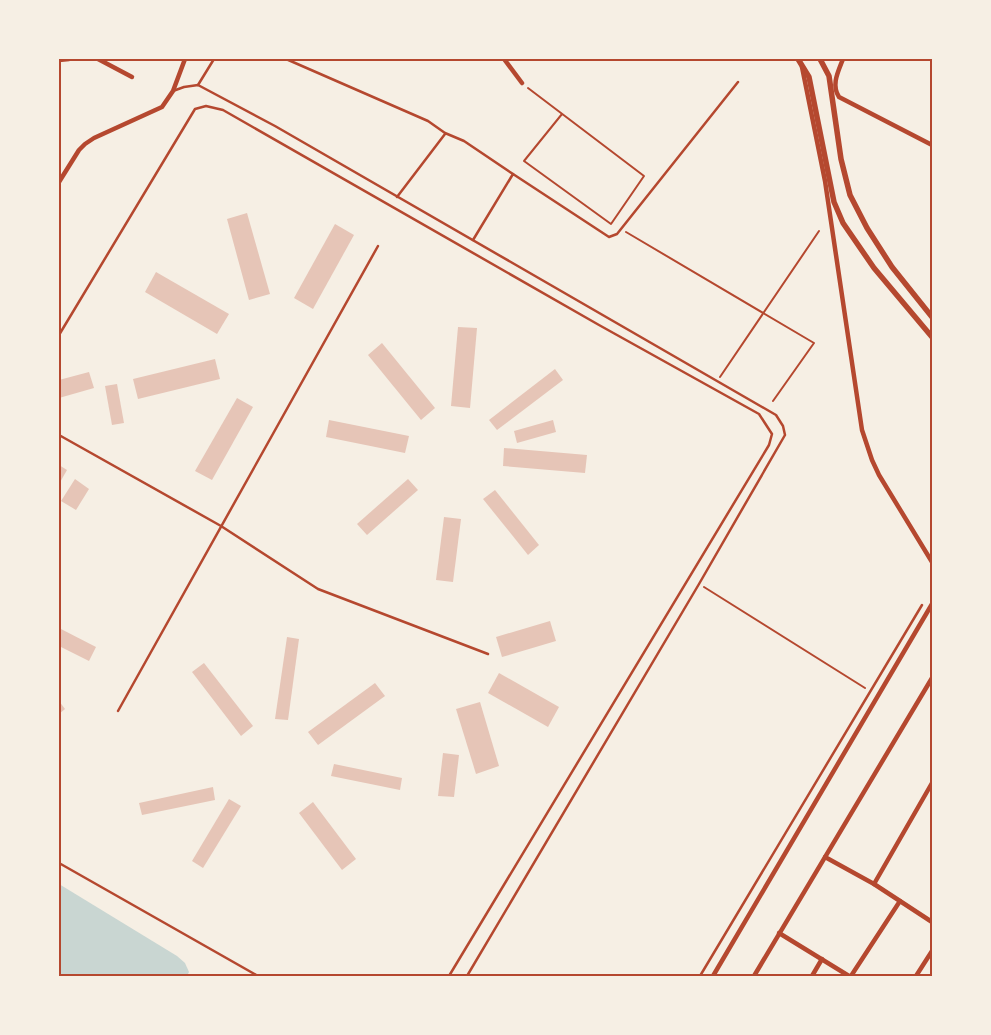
<svg xmlns="http://www.w3.org/2000/svg" width="991" height="1035" viewBox="0 0 991 1035" font-family="Montserrat,sans-serif">
<style>
.water{fill:#c9d6d2}
.building{fill:#e6c5b7}
.lines{fill:none;stroke-linecap:round;stroke-linejoin:round}
.path{stroke:#b5482f;stroke-width:2}
.service{stroke:#b5482f;stroke-width:2.5}
.minor{stroke:#b5482f;stroke-width:4.5}
.tertiary{stroke:#b5482f;stroke-width:5.5}
.neatline{fill:none;stroke:#b5482f;stroke-width:2}
</style>
<rect width="100%" height="100%" fill="#f6efe4"/>
<polygon class="water" points="59,884 177,956 185,963 189,972 187,976 59,976"/>
<g class="building">
<polygon points="247,213 270,294 249,300 227,219"/>
<polygon points="335,224 354,235 313,309 294,298"/>
<polygon points="156,272 229,314 217,334 145,292"/>
<polygon points="458,327 477,328 470,408 451,406"/>
<polygon points="382,343 435,408 421,420 368,355"/>
<polygon points="215,359 220,379 138,399 133,379"/>
<polygon points="555,369 563,380 497,430 489,420"/>
<polygon points="89,372 94,388 59,398 59,380"/>
<polygon points="117,384 124,423 112,425 105,386"/>
<polygon points="237,398 253,407 212,480 195,471"/>
<polygon points="329,420 409,436 405,453 326,437"/>
<polygon points="553,420 556,432 517,443 514,431"/>
<polygon points="504,448 587,455 585,473 503,466"/>
<polygon points="59,465 67,470 59,484"/>
<polygon points="75,479 89,489 76,510 61,501"/>
<polygon points="408,479 418,490 367,535 357,524"/>
<polygon points="495,490 539,545 528,555 483,499"/>
<polygon points="444,517 461,519 453,582 436,580"/>
<polygon points="550,621 556,641 502,657 496,637"/>
<polygon points="59,628 96,647 89,661 59,646"/>
<polygon points="287,637 299,639 288,720 275,719"/>
<polygon points="204,663 253,726 241,736 192,672"/>
<polygon points="499,673 559,707 548,727 488,693"/>
<polygon points="375,683 385,696 318,745 308,732"/>
<polygon points="59,701 65,709 59,714"/>
<polygon points="480,702 499,766 476,774 456,709"/>
<polygon points="443,753 459,755 454,797 438,796"/>
<polygon points="334,764 402,778 400,790 331,776"/>
<polygon points="213,787 215,800 142,815 139,803"/>
<polygon points="229,799 241,806 203,868 192,861"/>
<polygon points="313,802 356,859 342,870 299,813"/>
</g>
<g class="lines">
<g class="path">
<polyline points="528,88 644,176 611,224 524,161 562,114"/>
<polyline points="626,232 814,343 773,401"/>
<polyline points="720,377 819,231"/>
<polyline points="704,587 865,688"/>
</g>
<g class="service">
<polyline points="286,59 428,121 445,133 464,141 513,174"/>
<polyline points="198,85 214,59"/>
<polyline points="173,91 184,87 198,85 275,126 776,415 783,426 785,435 699,584 467,976"/>
<polyline points="397,197 445,134"/>
<polyline points="473,240 513,174 609,237 617,234 738,82"/>
<polyline points="59,335 195,109 206,106 223,110 599,325 759,414 772,434 769,445 449,976"/>
<polyline points="59,435 221,526 318,589 488,654"/>
<polyline points="118,711 378,246"/>
<polyline points="59,750 59,752"/>
<polyline points="59,863 258,976"/>
<polyline points="700,976 922,605"/>
</g>
<g class="minor">
<polyline points="98,59 132,77"/>
<polyline points="504,59 522,83"/>
<path d="M843,59C838,72 831,85 839,97L932,145"/>
<polyline points="59,60 69,59"/>
<polyline points="802,67 825,181 862,430 872,460 879,475 932,562"/>
<polyline points="59,182 79,150 85,144 94,138 162,107 173,91 185,59"/>
<polyline points="825,857 874,884 932,922"/>
<polyline points="874,884 932,783"/>
<polyline points="779,933 849,976"/>
<polyline points="713,976 932,604"/>
<polyline points="754,976 932,678"/>
<polyline points="812,976 822,959"/>
<polyline points="851,976 900,901"/>
<polyline points="916,976 932,951"/>
</g>
<g class="tertiary">
<polyline points="798,59 809,77 834,202 843,223 874,268 932,337"/>
<polyline points="820,59 829,76 841,159 850,195 867,228 892,267 932,317"/>
</g>
</g>
<rect width="991" height="1035" fill="none" stroke="#f6efe4" stroke-width="120"/>
<rect x="60" y="60" width="871" height="915" class="neatline"/>
</svg>
